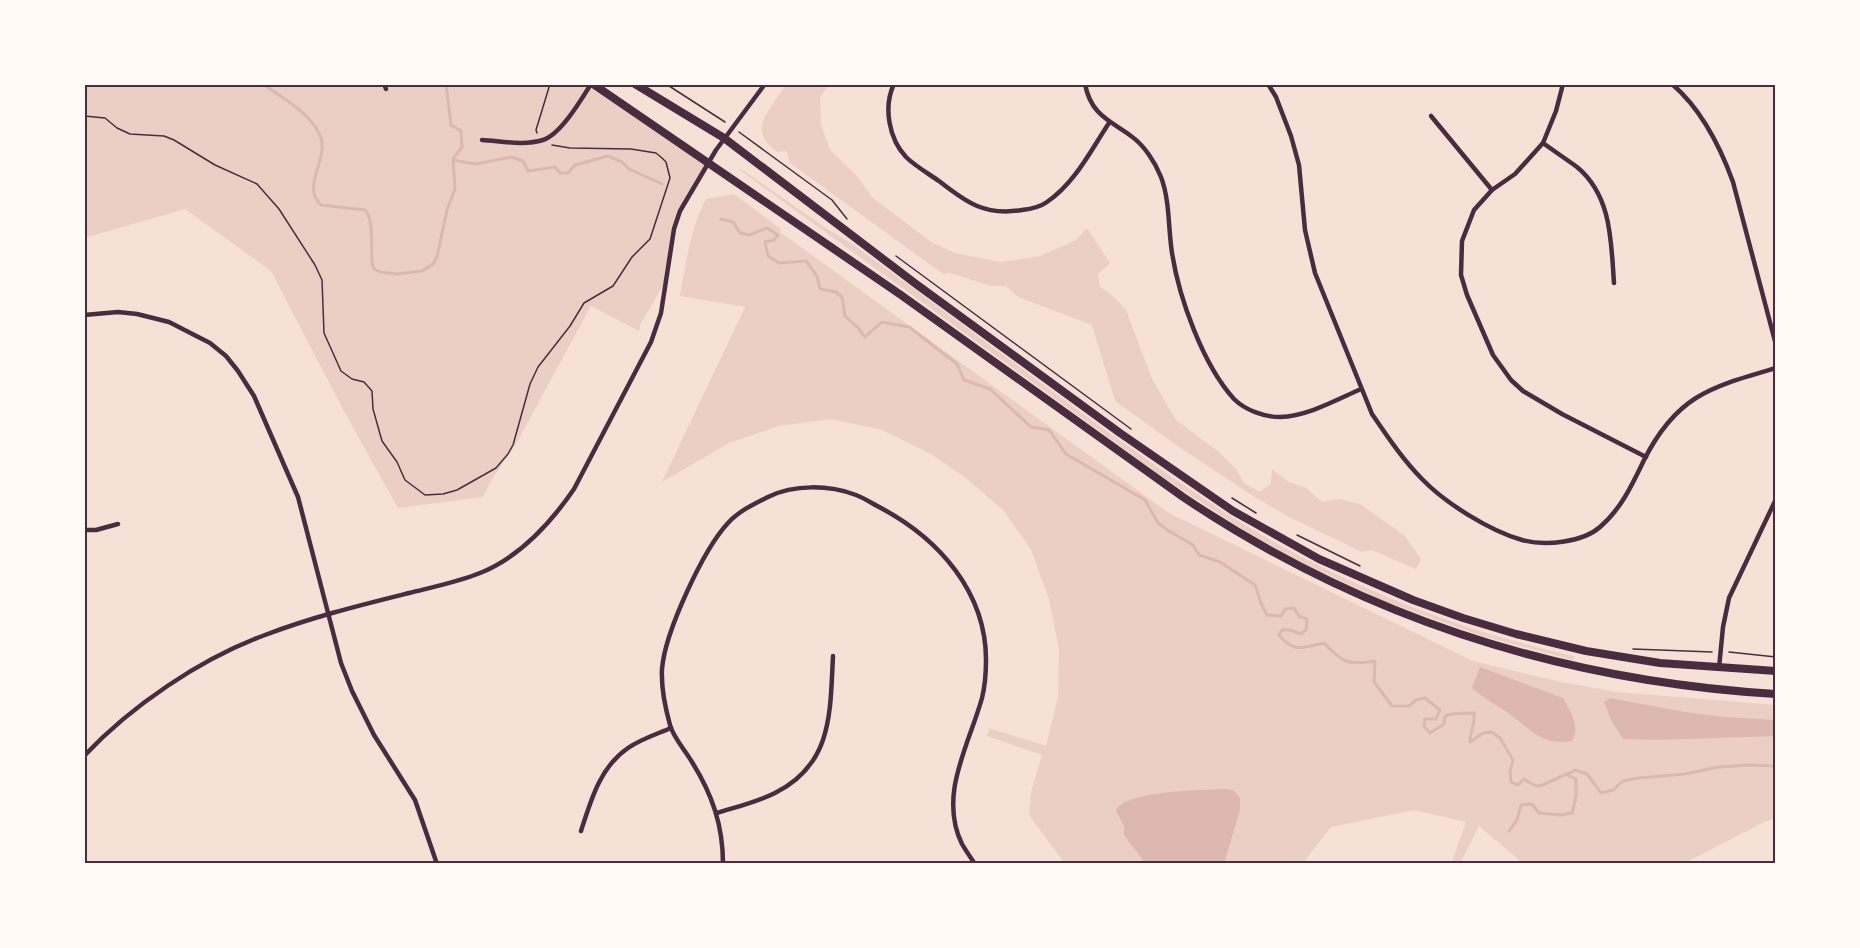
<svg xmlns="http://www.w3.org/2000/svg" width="1860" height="948" viewBox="0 0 1860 948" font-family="'DejaVu Sans',sans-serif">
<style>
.green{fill:#ebcfc5}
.water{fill:#dcb8b0}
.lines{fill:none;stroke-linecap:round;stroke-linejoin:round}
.stream{stroke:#dcb8b0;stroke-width:3}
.path{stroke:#4a2c40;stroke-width:1.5}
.minor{stroke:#4a2c40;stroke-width:4.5}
.primary{stroke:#4a2c40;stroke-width:8}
.neatline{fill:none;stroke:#4a2c40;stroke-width:2}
</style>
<rect width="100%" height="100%" fill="#f7e1d7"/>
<g class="green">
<polygon points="84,84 593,84 709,162 689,197 674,229 669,276 641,323 639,331 591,306 516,444 492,479 483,497 398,508 346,415 271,271 185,209 84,238"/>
<path d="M786,84H830L820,97L821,125L830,150L857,176L872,197L931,242L955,253L1001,262L1040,256L1076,240L1087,228L1110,263L1098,274L1100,287L1113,296L1126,310L1152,379L1176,420L1219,452L1236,469L1244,483L1260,492L1271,483L1272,469L1289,482L1306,488L1322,502L1340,499L1360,504L1405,536L1421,559L1416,569L1372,550L1362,552L1289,517L1253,496L1182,449L1115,401L1092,325L1018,297L1006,286H991L950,273L943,274L790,163L786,151L777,152C745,129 772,109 786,84Z"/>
<path d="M737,168L744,171C768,187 792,205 816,221C830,232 847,239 861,250C942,309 1023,370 1104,429C1168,474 1230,520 1300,556C1386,601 1478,635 1574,656L1573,660L1482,636L1389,603L1296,560L1239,527L1164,478Z"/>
<path d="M734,194L781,229L780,232L1169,513L1473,661L1561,682L1617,692L1776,705V818L1764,822L1683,864H1524L1479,826L1460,864H1451L1466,822L1414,810L1331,827L1302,864H1065L1029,815L1031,792L1042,755L987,736L989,728L1046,746L1058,696L1059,649L1049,599L1031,550L1004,511L967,479L931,454L882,430L831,419L779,426L729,443L662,482L745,307L680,296C686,262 690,229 706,199Z"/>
</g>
<g class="water">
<path d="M1480,667L1563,698C1570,712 1581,725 1572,741C1540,747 1527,725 1504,710C1493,703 1482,697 1472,688Z"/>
<polygon points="1610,698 1685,712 1724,717 1776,720 1776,736 1656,740 1623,739 1611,720 1604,702"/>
<path d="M1228,789L1234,791L1240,798V810L1224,864H1146L1124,835V826L1116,811C1123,790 1207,790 1228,789Z"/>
</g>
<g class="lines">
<g class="stream">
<path d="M263,84C283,99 312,113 321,138C328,160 301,187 321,205L365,210C374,218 371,249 372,263L374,269L380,272L397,274L422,271L433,264L437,257L447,210L455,189L453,159L462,147L461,131L451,125L446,84"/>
<polyline points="453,160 476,164 511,157 523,161 528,171 555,167 560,173 568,173 575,165 608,156 622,162 629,169 662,184"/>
<path d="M721,219L733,222L740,233L749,235L767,228L778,235L774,240L765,242L768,256L779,263L806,261L817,276L820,289L836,292L842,297L845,316L858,328L865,337L882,322L909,327L957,364L964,380L990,389L1031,427L1049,430L1066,454L1145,500L1158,523L1169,531L1193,545L1199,555L1220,562L1255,585L1261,603L1267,615L1281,616L1285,609L1294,608L1299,616L1307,619L1306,630L1301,634L1290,630H1282L1279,635C1295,654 1303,647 1324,643C1342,662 1348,666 1375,661L1374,682L1392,706H1409L1416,700L1425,698L1440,710L1436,719H1425L1424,726L1430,733L1444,724L1445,716C1455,712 1463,714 1474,713C1476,722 1470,731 1470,742L1483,733L1492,732L1500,738L1513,760L1510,772L1511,782L1518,785L1524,779C1540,791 1541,785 1556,779C1563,775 1569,774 1575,770L1587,774L1601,793L1613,790L1623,781L1639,778L1685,774L1718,767L1749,765L1776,766"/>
<polyline points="1509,831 1517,820 1521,805 1532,804 1539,813 1561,815 1572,813 1576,797 1576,779 1567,775"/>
</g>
<g class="path">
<polyline points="666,84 725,122"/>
<polyline points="84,116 105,118 117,128 130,134 164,136 174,140 215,165 257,184 279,209 315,265 322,280 324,333 341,371 352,379 364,382 372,391 373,409 382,441 397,462 405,480 425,495 443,494 457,490 496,468 508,454 513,445 530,384 538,367 570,326 584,303 613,286 632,257 650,239 670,178 666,162 662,158 656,153 631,149 570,148 552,145"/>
<polyline points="739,132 832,200 847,219"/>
<polyline points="537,133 536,130 550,84"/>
<polyline points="896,256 1131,429"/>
<polyline points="1232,498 1256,513"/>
<polyline points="1297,535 1360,566"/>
<polyline points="1633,649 1712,652"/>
<polyline points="1729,652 1776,657"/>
</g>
<g class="minor">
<polyline points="384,84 386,89"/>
<path d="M894,84C883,107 889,139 906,157C915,166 929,174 939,181C967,203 985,216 1022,210C1031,209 1040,207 1047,202C1075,183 1091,150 1109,123"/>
<path d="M1085,84C1091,115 1109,120 1131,136C1144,145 1155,162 1161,177C1170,201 1168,227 1172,253C1179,298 1203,365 1234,399C1245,410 1264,417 1280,417C1308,416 1336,400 1361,389"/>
<path d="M1268,84L1276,97L1291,136L1299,165L1305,230L1315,273L1372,414C1387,436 1403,460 1422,479C1445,503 1490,531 1522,540C1544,546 1582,543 1600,527C1621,509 1632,485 1644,460C1677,395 1711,387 1776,368"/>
<polyline points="1563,84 1556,111 1543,143 1515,174 1492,190 1474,210 1462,241 1461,275 1467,295 1493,355 1511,380 1523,391 1562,414 1646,457"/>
<path d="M1672,84C1701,109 1720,146 1733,182L1776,345"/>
<polyline points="1431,116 1492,190"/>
<path d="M482,140C501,141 524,146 543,140C561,134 581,100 591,84"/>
<path d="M1543,143C1554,151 1566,159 1577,167C1612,196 1611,242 1614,283"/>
<polyline points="84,315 118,312 137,314 169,322 210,343 226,356 238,371 254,396 298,497 341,663 352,691 374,735 415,800 437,864"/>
<polyline points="84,530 96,530 118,524"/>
<polyline points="1719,668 1723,627 1729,598 1776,499"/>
<path d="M84,756C131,706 200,659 265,635C312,617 361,605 409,593C433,587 458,582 480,573C520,557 550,524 574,489L651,342L661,313L674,229L680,211L716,150L765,84"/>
<path d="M717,813C736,807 757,802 775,793C833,764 830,712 833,656"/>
<path d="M581,831C591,800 600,767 628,748C641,739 657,734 671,728"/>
<path d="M723,864C723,825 712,794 692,762C685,750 673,737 670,725C665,707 661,687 662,669C665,632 703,550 728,523C739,511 754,504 768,497C794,484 829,485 856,495C864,498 873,504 881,508C939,539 986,592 986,660C986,673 985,686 982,698C969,745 938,795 962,844C966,851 971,858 975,864"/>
</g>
<g class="primary">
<path d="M593,84L901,295L1183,497C1363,618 1560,681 1776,694"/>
<polyline points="635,84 724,138 916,284 1120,433 1233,511 1319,559 1413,600 1463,618 1516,634 1586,651 1660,663 1776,671"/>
</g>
</g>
<rect width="1860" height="948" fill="none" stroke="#fffaf5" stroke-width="171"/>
<rect x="86" y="86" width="1688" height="776" class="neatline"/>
</svg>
